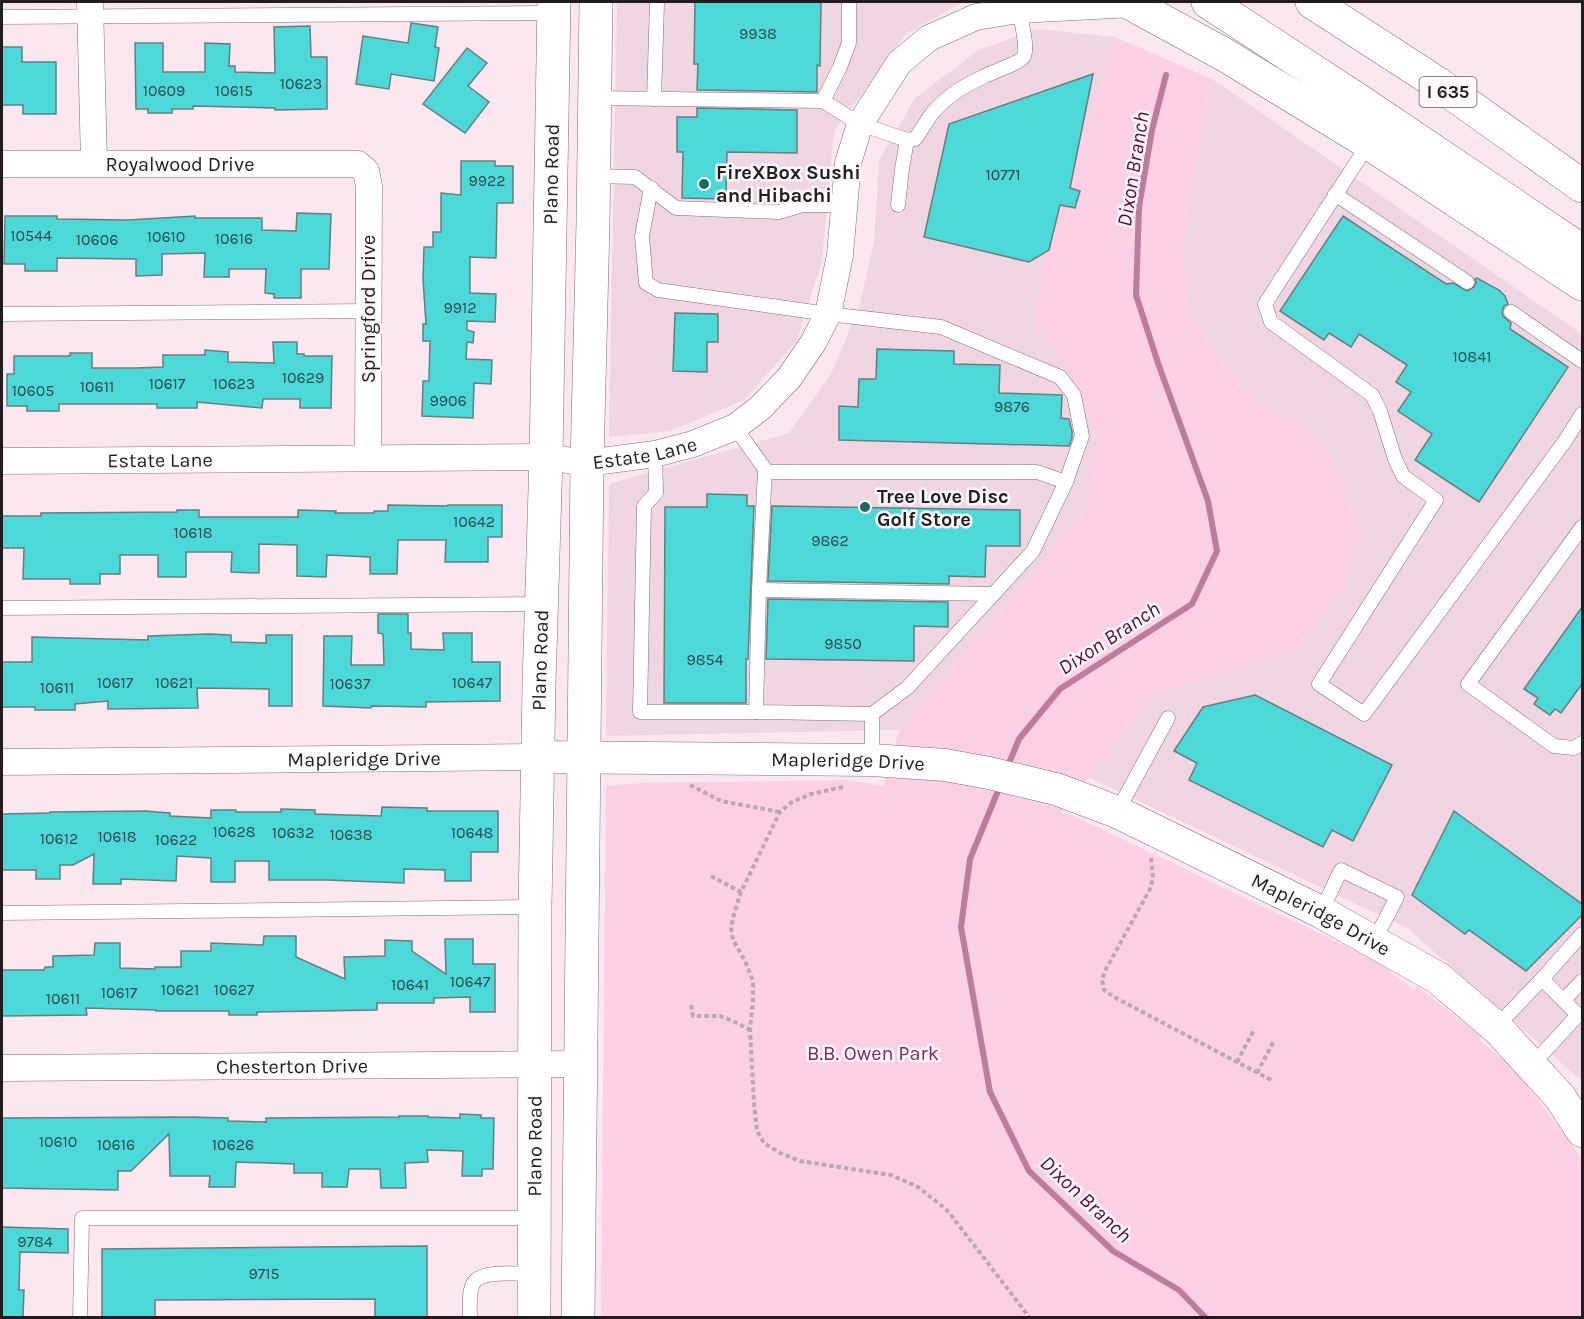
<svg xmlns="http://www.w3.org/2000/svg" width="1584" height="1319" viewBox="0 0 1584 1319" font-family="Karla,sans-serif">
<style>
.built{fill:#f0d6e2}
.green{fill:#fdd0e5}
.lines{fill:none;stroke-linecap:round;stroke-linejoin:round}
.stream{stroke:#bc7c9c;stroke-width:6}
.building{fill:#4dd9da;stroke:#697d7d;stroke-width:1.5}
.service-casing{stroke:#7e6d75;stroke-width:15}
.minor-casing{stroke:#7e6d75;stroke-width:27}
.tertiary-casing{stroke:#7e6d75;stroke-width:33}
.secondary-casing{stroke:#7e6d75;stroke-width:34}
.motorway-casing{stroke:#7e6d75;stroke-width:34}
.path{stroke:#b9a9b0;stroke-width:4;stroke-dasharray:4.5 3;stroke-linecap:butt}
.service{stroke:#fff;stroke-width:14}
.minor{stroke:#fff;stroke-width:26}
.tertiary{stroke:#fff;stroke-width:32}
.secondary{stroke:#fff;stroke-width:33}
.motorway{stroke:#fff;stroke-width:33}
.poi-dot{fill:#1a6768;stroke:#fefafb;stroke-width:2}
.labels{text-anchor:middle;stroke-width:5;stroke-linejoin:round;paint-order:stroke}
.number-label{font-size:16px;fill:#2e4b4e}
.shield{fill:#fefafb;stroke:#655f61;stroke-width:1.5}
.shield-label{font-size:18px;font-weight:bold;fill:#231c1f}
.street-label{font-size:20px;fill:#231c1f;stroke:#fefafb}
.poi-label{font-size:20px;font-weight:bold;fill:#231c1f;stroke:#fefafb;text-anchor:start}
.park-label{font-size:20px;fill:#86225f;stroke:#fefafb}
.water-label{font-size:21px;font-style:italic;fill:#590c3c;stroke:#fefafb}
</style>
<rect width="100%" height="100%" fill="#fbe7f0"/>
<g class="built">
<polygon points="617,2 963,2 905,35 834,131 822,261 796,342 744,400 670,431 609,437"/>
<polygon points="1037,29 1115,37 1043,260 1035,321 1062,357 1097,440 1087,506 1023,584 899,730 606,736 609,484 789,433 831,374 860,305 874,241 879,161 915,98 979,50"/>
<polygon points="1212,79 1582,334 1582,1081 1407,928 1088,777 1147,697 1295,649 1319,437 1243,390 1189,314 1182,249"/>
</g>
<polygon class="green" points="1115,37 1212,79 1182,249 1189,314 1243,390 1319,437 1361,530 1343,590 1295,649 1147,697 1099,764 1060,813 1072,815 1377,961 1414,990 1417,986 1481,1036 1479,1040 1514,1068 1577,1152 1582,1163 1582,1317 601,1318 606,786 642,783 845,780 883,786 899,730 1023,584 1087,506 1097,440 1062,357 1035,322 1043,260"/>
<g class="lines">
<g class="stream">
<polyline points="1007,768 1019,739 1060,689 1192,604 1217,551 1208,501 1158,363 1136,295 1139,207 1152,130 1166,75"/>
<polyline points="1000,786 970,859 961,927 990,1092 1029,1171 1113,1251 1179,1290 1206,1318"/>
</g>
</g>
<g class="building">
<polygon points="695,2 821,2 820,66 817,65 817,92 697,90 698,64 694,64"/>
<polygon points="411,23 438,27 435,47 439,48 434,81 391,74 389,89 356,84 363,36 408,43"/>
<polygon points="310,26 311,57 327,57 327,109 275,110 275,108 193,106 193,109 172,109 172,113 148,113 148,109 136,109 135,43 163,43 163,72 205,72 205,43 230,44 229,66 235,66 235,72 275,73 274,27"/>
<polygon points="2,47 22,47 22,62 56,62 56,114 23,114 23,105 2,105"/>
<polygon points="467,48 487,63 468,86 489,102 465,133 423,104"/>
<polygon points="1093,74 1070,188 1080,191 1075,208 1060,205 1049,250 1029,262 924,237 949,124"/>
<polygon points="697,108 797,110 797,153 727,152 726,199 682,198 683,152 677,152 677,117 697,117"/>
<polygon points="461,161 495,161 495,166 513,166 513,203 497,203 496,258 470,257 470,293 496,294 495,322 467,321 467,330 474,332 473,343 467,342 466,359 492,360 491,384 474,383 473,418 422,416 423,381 429,381 430,341 423,341 423,324 426,324 423,279 424,247 433,247 433,232 441,232 441,193 461,195"/>
<polygon points="297,213 331,214 329,269 301,269 301,298 274,298 274,294 265,293 266,269 229,269 229,277 204,277 205,253 162,254 162,275 136,276 136,259 57,258 57,271 25,271 25,264 4,264 5,216 57,216 57,219 128,220 195,216 195,218 262,218 262,230 296,231"/>
<polygon points="1343,216 1446,284 1453,283 1467,291 1474,287 1476,283 1475,279 1477,278 1499,290 1505,296 1508,304 1504,306 1502,312 1503,316 1511,323 1510,329 1568,367 1479,502 1415,460 1432,434 1398,411 1411,392 1396,382 1407,365 1359,334 1351,347 1329,333 1324,340 1280,311"/>
<polygon points="675,313 718,314 718,342 707,342 707,372 673,371"/>
<polygon points="273,342 297,342 297,354 304,354 304,356 332,356 331,408 300,408 300,399 263,399 262,408 197,402 197,408 157,408 157,404 59,404 59,411 27,411 27,406 7,406 7,374 14,374 14,356 70,356 70,353 92,353 92,368 136,368 163,367 163,355 205,355 205,350 228,352 228,362 274,363"/>
<polygon points="877,349 954,351 954,364 1000,365 999,393 1062,395 1061,418 1069,419 1072,431 1072,438 1069,446 839,440 839,406 858,407 859,379 876,379"/>
<polygon points="707,494 747,495 747,506 754,506 748,659 746,659 746,703 664,703 665,507 707,507"/>
<polygon points="388,505 447,506 448,505 502,505 502,537 488,537 488,562 445,562 446,540 398,540 397,574 370,574 370,557 327,555 326,577 297,576 297,545 259,544 259,573 231,572 232,552 186,552 186,577 158,577 158,555 120,555 120,574 100,574 100,584 70,584 70,579 23,579 24,548 2,548 2,516 41,516 41,513 177,512 177,510 199,510 199,517 298,517 298,510 336,511 335,513 374,513 374,511 388,511"/>
<polygon points="772,506 1020,510 1020,546 986,546 985,577 949,576 949,584 768,581"/>
<polygon points="768,599 948,602 948,627 914,626 914,661 766,659"/>
<polygon points="1582,607 1582,684 1561,713 1555,709 1550,715 1534,704 1538,698 1524,689"/>
<polygon points="378,614 408,614 408,633 411,633 411,649 444,650 443,633 472,633 472,662 500,662 500,701 426,702 426,707 371,706 371,708 323,706 324,636 352,636 351,665 384,665 383,634 378,633"/>
<polygon points="209,634 231,635 231,642 266,643 266,635 292,635 292,706 269,706 269,689 197,688 198,708 108,709 108,701 75,704 75,710 35,710 35,707 2,707 2,662 32,662 32,637 148,640 148,636"/>
<polygon points="1255,695 1392,765 1353,841 1332,830 1323,847 1189,780 1197,763 1174,751 1203,707"/>
<polygon points="382,807 427,808 427,811 498,811 498,852 471,852 471,881 445,881 445,870 404,869 404,883 327,880 269,880 269,861 235,861 235,882 211,882 211,858 177,856 176,881 121,879 121,884 93,884 94,854 73,865 60,865 60,879 36,879 36,870 2,870 2,814 50,813 50,812 145,811 170,813 170,816 211,818 211,810 236,810 236,812 281,812 281,809 315,810 315,814 381,816"/>
<polygon points="1454,811 1582,904 1582,915 1526,971 1469,930 1465,934 1412,895"/>
<polygon points="264,936 296,936 296,957 345,979 344,957 385,956 385,940 412,941 412,951 446,974 445,939 473,939 473,964 495,964 495,1012 470,1012 470,997 434,998 434,1003 377,1003 377,1010 257,1012 257,1015 229,1015 229,1011 156,1011 156,1010 86,1008 87,1015 2,1016 2,970 44,970 45,967 53,967 53,956 94,955 95,943 120,943 120,968 155,969 155,967 181,967 181,951 211,951 211,943 263,945"/>
<polygon points="460,1114 481,1115 481,1118 494,1118 493,1169 482,1169 482,1176 462,1176 463,1151 427,1150 428,1162 405,1163 406,1188 381,1188 380,1169 349,1169 347,1187 322,1187 322,1173 294,1173 294,1164 236,1162 235,1187 209,1187 210,1176 170,1176 169,1134 131,1171 118,1171 118,1190 2,1188 2,1118 188,1117 228,1118 228,1121 266,1122 266,1118 399,1117 399,1116 428,1116 428,1117 460,1118"/>
<polygon points="2,1227 68,1229 68,1253 20,1252 19,1290 24,1290 23,1317 2,1317"/>
<polygon points="427,1246 427,1317 375,1317 375,1299 155,1300 155,1317 102,1317 102,1249"/>
</g>
<g class="lines">
<defs>
<g id="service">
<polyline points="2,17 553,13"/>
<path d="M594,98L823,101L860,124L907,140L915,139C921,131 925,123 931,115C944,98 963,86 983,77C991,72 1021,63 1024,56C1028,46 1021,21 1019,10"/>
<polyline points="654,99 657,2"/>
<polyline points="823,101 840,67 849,43 849,2"/>
<polyline points="1369,143 1265,304 1271,322 1372,395 1380,411 1395,459 1403,476 1436,500 1319,684 1364,714 1565,441 1582,414"/>
<polyline points="594,176 635,177 676,208 779,212 803,205 844,205"/>
<polyline points="651,188 642,236 646,283 658,290 828,314 941,327 1060,377 1074,395 1082,436 1066,482 1037,472 767,472 735,427"/>
<polyline points="1335,194 1467,282"/>
<polyline points="898,205 902,169 907,140"/>
<polyline points="1511,312 1582,361"/>
<polyline points="2,314 367,311"/>
<polyline points="655,454 656,493 644,506 640,712 756,712"/>
<polyline points="1582,527 1468,684 1554,746 1574,748 1582,743"/>
<polyline points="759,590 765,470"/>
<polyline points="2,608 541,604"/>
<polyline points="872,714 756,712 759,590 994,594"/>
<polyline points="872,760 872,714 907,688 1033,551 1066,482"/>
<polyline points="1117,812 1168,718"/>
<polyline points="1321,912 1341,870 1397,897 1374,941"/>
<polyline points="2,913 535,907"/>
<polyline points="1542,979 1582,934"/>
<polyline points="1564,1000 1582,981"/>
<polyline points="1496,1027 1542,979 1578,1015 1531,1066"/>
<polyline points="80,1318 82,1218 534,1218"/>
<path d="M470,1318C470,1307 468,1289 475,1281C485,1270 520,1274 535,1274"/>
</g>
<g id="minor">
<polyline points="90,2 94,163"/>
<path id="s1" d="M2,164H358L366,171L369,186L368,458"/>
<path id="s2" d="M2,461L546,457L587,463L655,454L693,444L735,427L760,408L789,378L813,343L828,314L840,255L848,163L860,124L899,63L929,38L976,17L1019,10L1133,4"/>
<path id="s3" d="M2,762L538,757"/>
<path id="s4" d="M2,1068L581,1064"/>
</g>
<g id="tertiary">
<path id="s5" d="M538,757L872,760L945,765L989,773L1056,789L1117,812L1321,912L1438,978L1499,1030L1560,1097L1582,1131"/>
</g>
<g id="secondary">
<polyline points="1128,2 1225,55 1369,143 1582,284"/>
<path id="s6" d="M534,1318L535,907L539,685L546,457L554,2"/>
<polyline points="578,1318 587,463 593,223 596,2"/>
</g>
<g id="motorway">
<polyline points="1208,2 1358,100 1582,251"/>
<polyline points="1312,2 1437,83 1582,186"/>
</g>
</defs>
<use href="#service" class="service-casing"/>
<use href="#minor" class="minor-casing"/>
<use href="#tertiary" class="tertiary-casing"/>
<use href="#secondary" class="secondary-casing"/>
<use href="#motorway" class="motorway-casing"/>
<g class="path">
<polyline points="690,785 721,801 780,812"/>
<polyline points="843,787 811,794 792,802 780,812 741,892 734,914 731,928 733,940 745,961 753,981 753,1001 750,1030 754,1103 757,1131 764,1143 780,1153 800,1161 891,1175 918,1187 947,1210 1030,1318"/>
<polyline points="1151,858 1153,878 1150,889 1105,971 1102,980 1104,990 1114,997 1273,1081"/>
<polyline points="711,876 741,892"/>
<polyline points="691,1005 693,1016 720,1016 733,1021 750,1030"/>
<polyline points="1237,1062 1254,1030"/>
<polyline points="1257,1073 1274,1041"/>
</g>
<use href="#service" class="service"/>
<use href="#minor" class="minor"/>
<use href="#tertiary" class="tertiary"/>
<use href="#secondary" class="secondary"/>
<use href="#motorway" class="motorway"/>
</g>
<g class="poi-dot">
<circle cx="704" cy="184" r="6"/>
<circle cx="865" cy="507" r="6"/>
</g>
<g class="labels">
<g class="number-label">
<text x="758" y="39">9938</text>
<text x="301" y="89">10623</text>
<text x="164" y="96">10609</text>
<text x="234" y="96">10615</text>
<text x="1003" y="180">10771</text>
<text x="487" y="186">9922</text>
<text x="31" y="241">10544</text>
<text x="166" y="242">10610</text>
<text x="234" y="244">10616</text>
<text x="97" y="245">10606</text>
<text x="460" y="313">9912</text>
<text x="1472" y="362">10841</text>
<text x="303" y="383">10629</text>
<text x="167" y="389">10617</text>
<text x="234" y="389">10623</text>
<text x="97" y="392">10611</text>
<text x="33" y="396">10605</text>
<text x="448" y="406">9906</text>
<text x="1012" y="412">9876</text>
<text x="474" y="527">10642</text>
<text x="193" y="538">10618</text>
<text x="830" y="546">9862</text>
<text x="843" y="649">9850</text>
<text x="705" y="665">9854</text>
<text x="115" y="688">10617</text>
<text x="174" y="688">10621</text>
<text x="472" y="688">10647</text>
<text x="350" y="689">10637</text>
<text x="57" y="693">10611</text>
<text x="234" y="837">10628</text>
<text x="293" y="838">10632</text>
<text x="472" y="838">10648</text>
<text x="351" y="840">10638</text>
<text x="117" y="842">10618</text>
<text x="59" y="844">10612</text>
<text x="176" y="845">10622</text>
<text x="470" y="987">10647</text>
<text x="410" y="990">10641</text>
<text x="180" y="995">10621</text>
<text x="234" y="995">10627</text>
<text x="119" y="998">10617</text>
<text x="63" y="1004">10611</text>
<text x="58" y="1147">10610</text>
<text x="116" y="1150">10616</text>
<text x="233" y="1150">10626</text>
<text x="35" y="1247">9784</text>
<text x="264" y="1279">9715</text>
</g>
<rect class="shield" x="1419.5" y="77" width="57" height="30" rx="4.5"/>
<g class="shield-label">
<text x="1448" y="98">I 635</text>
</g>
<g class="street-label">
<text dy="7" stroke="none"><textPath href="#s1" startOffset="178">Royalwood Drive</textPath></text>
<text dy="7" stroke="none"><textPath href="#s6" startOffset="1144">Plano Road</textPath></text>
<text transform="translate(368 309) rotate(-90)" y="7">Springford Drive</text>
<text dy="7" stroke="none"><textPath href="#s2" startOffset="644">Estate Lane</textPath></text>
<text dy="7" stroke="none"><textPath href="#s2" startOffset="158">Estate Lane</textPath></text>
<text dy="7" stroke="none"><textPath href="#s6" startOffset="658">Plano Road</textPath></text>
<text dy="7" stroke="none"><textPath href="#s3" startOffset="362">Mapleridge Drive</textPath></text>
<text dy="7" stroke="none"><textPath href="#s5" startOffset="310">Mapleridge Drive</textPath></text>
<text dy="7" stroke="none"><textPath href="#s5" startOffset="814">Mapleridge Drive</textPath></text>
<text dy="7" stroke="none"><textPath href="#s4" startOffset="290">Chesterton Drive</textPath></text>
<text dy="7" stroke="none"><textPath href="#s6" startOffset="172">Plano Road</textPath></text>
</g>
<g class="poi-label">
<text x="716" y="179">FireXBox Sushi<tspan x="716" dy="23">and Hibachi</tspan></text>
<text x="877" y="503">Tree Love Disc<tspan x="877" dy="23">Golf Store</tspan></text>
</g>
<g class="park-label">
<text x="873" y="1060">B.B. Owen Park</text>
</g>
<g class="water-label">
<text transform="translate(1133 169) rotate(-81)" y="7">Dixon Branch</text>
<text transform="translate(1109 638) rotate(-33)" y="7">Dixon Branch</text>
<text transform="translate(1086 1199) rotate(43)" y="7">Dixon Branch</text>
</g>
</g>
<rect width="1584" height="1319" fill="none" stroke="#231c1f" stroke-width="6"/>
</svg>
